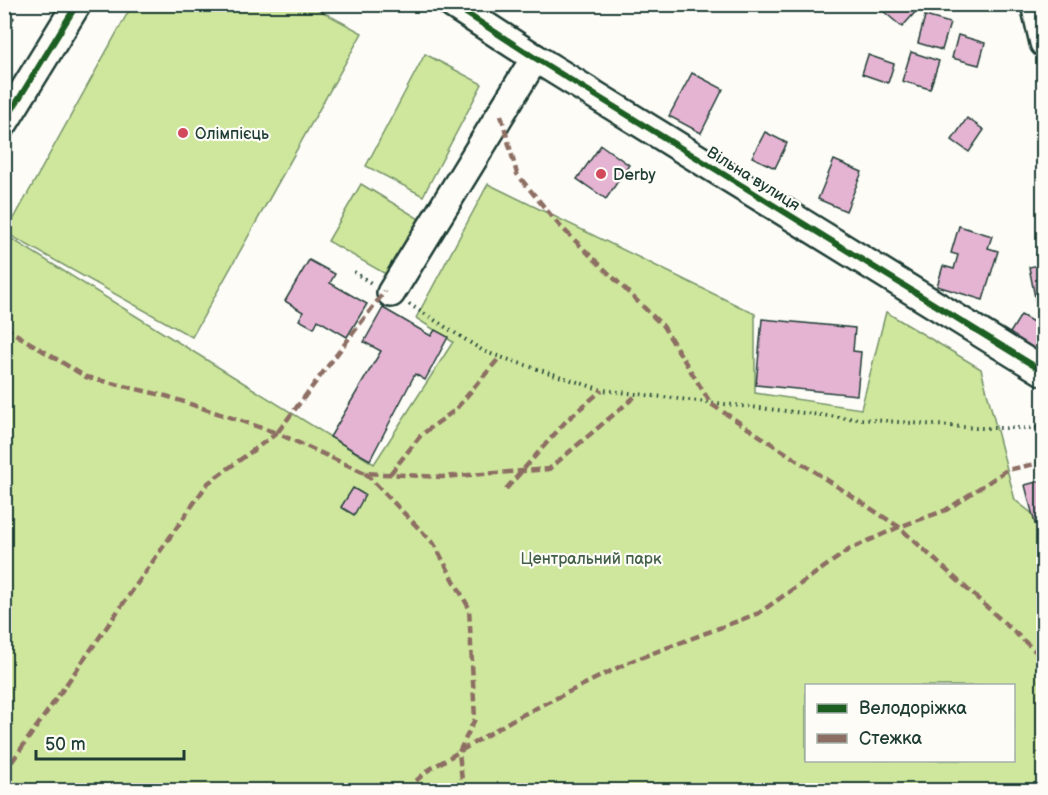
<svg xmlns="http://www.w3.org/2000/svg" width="1048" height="795" viewBox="0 0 1048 795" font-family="'Balsamiq Sans',sans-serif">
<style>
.green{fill:#cee79d;stroke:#769268;stroke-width:1.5;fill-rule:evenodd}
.building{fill:#e5b4d3;stroke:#1f3d34;stroke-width:1.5}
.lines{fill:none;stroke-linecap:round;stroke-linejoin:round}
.minor-casing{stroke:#1f3d34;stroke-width:32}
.path{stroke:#1f3d34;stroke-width:4;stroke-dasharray:1.5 4.5;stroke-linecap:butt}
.minor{stroke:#fdfcf7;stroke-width:27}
.quiet{stroke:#8d6e63;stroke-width:4.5;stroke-dasharray:9 4.5;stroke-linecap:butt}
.cycleway-casing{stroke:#fdfcf7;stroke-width:10}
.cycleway{stroke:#1b5e20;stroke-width:6}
.poi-dot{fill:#d1495b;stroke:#fdfcf7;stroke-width:2}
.labels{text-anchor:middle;stroke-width:4.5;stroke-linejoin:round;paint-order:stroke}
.poi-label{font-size:16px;fill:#1f3d34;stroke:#fdfcf7;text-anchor:start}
.street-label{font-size:16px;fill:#1f3d34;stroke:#fdfcf7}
.park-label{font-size:16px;fill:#425f49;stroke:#fdfcf7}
</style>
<rect width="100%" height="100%" fill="#fdfcf7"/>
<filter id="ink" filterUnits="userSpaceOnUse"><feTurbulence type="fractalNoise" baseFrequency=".0167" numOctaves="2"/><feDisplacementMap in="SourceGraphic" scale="12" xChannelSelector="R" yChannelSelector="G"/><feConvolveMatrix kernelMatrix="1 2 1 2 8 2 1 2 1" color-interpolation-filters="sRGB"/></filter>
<g filter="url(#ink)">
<g class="green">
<polygon points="132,5 310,5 362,33 192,337 6,233"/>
<polygon points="425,54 482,84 423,196 366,166"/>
<polygon points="361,184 421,220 389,276 328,241"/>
<path d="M488,184L755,314V393L861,409L886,312L981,369L1015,500L1043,522V790H5L4,234L374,464L453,342L416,318ZM806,686H1014V760H806Z"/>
</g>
<g class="building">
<polygon points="914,4 919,8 902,27 876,5"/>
<polygon points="4,12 14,18 4,32"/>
<polygon points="925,16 950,23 942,50 918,43"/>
<polygon points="958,35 985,43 979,65 952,58"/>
<polygon points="911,52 939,61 930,89 902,81"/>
<polygon points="868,55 894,64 888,83 862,74"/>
<polygon points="692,73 723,89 701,133 669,116"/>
<polygon points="967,118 984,130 969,152 952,140"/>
<polygon points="765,132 787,143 775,168 752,157"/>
<polygon points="601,145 629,165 606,199 577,179"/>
<polygon points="834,160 862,172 846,211 818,199"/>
<polygon points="959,226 992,236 988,248 998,251 983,300 937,286 943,266 954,269 958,255 951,253"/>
<polygon points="309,260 335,274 330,283 367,304 347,337 318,320 314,328 299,320 303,312 285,301"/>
<polygon points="1044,264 1044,312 1038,313 1029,267"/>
<polygon points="383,308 431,336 435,330 448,337 425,380 415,374 370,460 330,437 381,351 364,342"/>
<polygon points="1021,315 1044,328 1044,345 1035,359 1005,341"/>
<polygon points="762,319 855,328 853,351 861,352 857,395 756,385"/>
<polygon points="1044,480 1044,522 1035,524 1025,485"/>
<polygon points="353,488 365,495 354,515 341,507"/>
</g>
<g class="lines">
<defs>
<g id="minor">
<polyline points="452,4 535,58 1044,372"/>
<polyline points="1035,4 1044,43"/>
<polyline points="4,123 77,4"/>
<polyline points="391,293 535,58"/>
</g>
</defs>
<use href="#minor" class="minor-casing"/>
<g class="path">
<polyline points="354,272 371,283"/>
<polyline points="409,304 485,352 602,390 847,418 976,428 1044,428"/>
</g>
<use href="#minor" class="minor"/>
<g class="quiet">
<polyline points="501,115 517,174 559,225 663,326 711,404 899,527 1044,659"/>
<polyline points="4,327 86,377 166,396 277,433 385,291"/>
<polyline points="365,473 434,544 469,608 475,719 459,752 463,790"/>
<polyline points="390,474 421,435 455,410 500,357"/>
<polyline points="506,489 567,420 602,390"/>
<polyline points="4,773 208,483 277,433 365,473 442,477 549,469 638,394"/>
<polyline points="406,790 427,771 512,720 629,662 759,613 850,549 899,527 946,510 1007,470 1044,462"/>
</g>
<defs>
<g id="cycleway">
<polyline points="452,4 535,58 1044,372"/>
<polyline points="4,123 77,4"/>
</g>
</defs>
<use href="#cycleway" class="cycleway-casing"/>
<use href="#cycleway" class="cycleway"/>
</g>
</g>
<g class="poi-dot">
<circle cx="183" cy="133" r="6"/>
<circle cx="601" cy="174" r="6"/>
</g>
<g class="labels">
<g class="poi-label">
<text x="195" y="139">Олімпієць</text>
<text x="613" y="180">Derby</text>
</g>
<g class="street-label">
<text transform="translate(754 178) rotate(32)" y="6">Вільна вулиця</text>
</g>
<g class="park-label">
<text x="591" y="564">Центральний парк</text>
</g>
</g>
<rect width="1048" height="795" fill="none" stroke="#fdfcf7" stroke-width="24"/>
<rect x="12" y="12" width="1024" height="771" fill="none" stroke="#1f3d34" stroke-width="2" filter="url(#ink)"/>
<rect x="805" y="684" width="210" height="78" fill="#fdfcf7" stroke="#a4b0a9" stroke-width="1.5"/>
<rect x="817" y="704" width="30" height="9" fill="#1b5e20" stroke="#a4b0a9" stroke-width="1.5"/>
<text x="859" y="714" font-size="18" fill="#1f3d34">Велодоріжка</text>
<rect x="817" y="734" width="30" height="9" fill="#8d6e63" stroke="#a4b0a9" stroke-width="1.5"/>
<text x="859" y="744" font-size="18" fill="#1f3d34">Стежка</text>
<path d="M36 750v9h148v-9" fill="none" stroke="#1f3d34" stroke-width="3"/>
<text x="45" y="750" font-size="18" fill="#1f3d34" stroke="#fdfcf7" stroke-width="4.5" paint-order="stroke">50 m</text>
</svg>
